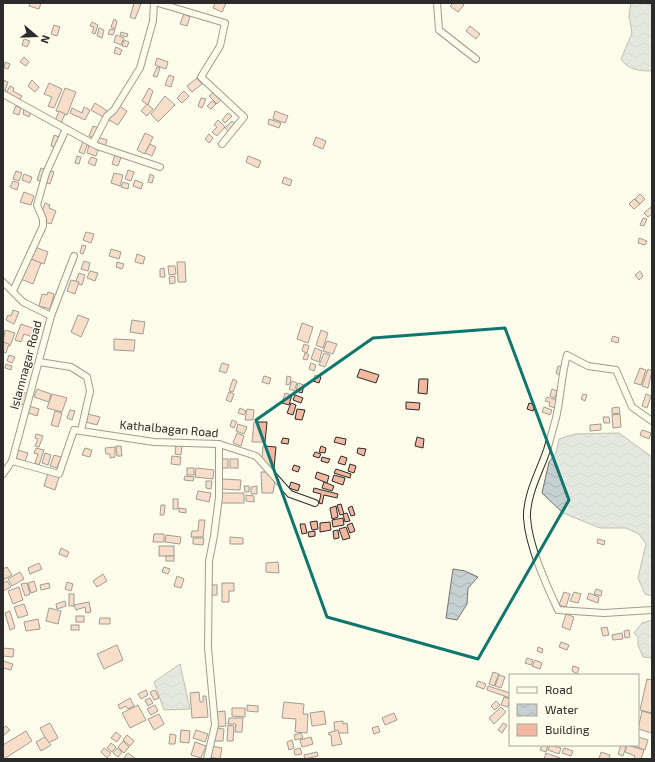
<svg xmlns="http://www.w3.org/2000/svg" width="655" height="762" viewBox="0 0 655 762" font-family="'Exo 2',sans-serif">
<style>
.water{fill:url(#water-waves);stroke:#74746e}
.building{fill:#f2b8a0;stroke:#2b2b2b}
.lines{fill:none;stroke-linecap:round;stroke-linejoin:round}
.minor-casing{stroke:#2b2b2b;stroke-width:8}
.minor{stroke:#fdfbea;stroke-width:6}
.marked{fill:none;stroke:#0f766e;stroke-width:3;stroke-linejoin:round}
.labels{text-anchor:middle;stroke-width:3;stroke-linejoin:round;paint-order:stroke}
.street-label{font-size:12px;fill:#2b2b2b;stroke:#fdfbea}
</style>
<defs>
<pattern id="water-waves" width="16" height="10" patternUnits="userSpaceOnUse"><rect width="16" height="10" fill="#c7d0d0"/><path d="M0 5q4-4 8 0t8 0" fill="none" stroke="#abb3b3"/></pattern>
</defs>
<rect width="100%" height="100%" fill="#fdfbea"/>
<g class="water">
<path d="M631,3L652,4V71C641,71 627,70 621,59L632,33L629,16Z"/>
<polygon points="619,433 652,457 652,596 645,594 638,578 646,544 639,534 626,528 600,528 563,513 542,493 549,462 556,453 559,439 575,434"/>
<polygon points="453,569 465,571 478,577 468,588 467,604 457,620 446,618"/>
<polygon points="652,620 652,658 643,657 638,645 638,637 634,633 642,623"/>
<polygon points="180,664 190,709 164,710 154,682"/>
</g>
<g class="building">
<polygon points="30,3 41,3 39,9 29,6"/>
<polygon points="134,3 141,4 135,19 130,17"/>
<polygon points="215,3 226,3 222,12 213,8"/>
<polygon points="453,3 461,3 464,5 458,12 450,6"/>
<polygon points="184,14 190,17 187,26 180,24"/>
<polygon points="114,19 117,21 115,29 111,27"/>
<polygon points="92,22 98,25 95,34 92,33 94,27 90,26"/>
<polygon points="54,25 60,27 57,36 51,34"/>
<polygon points="470,26 480,34 476,39 466,31"/>
<polygon points="99,28 104,30 102,38 97,36"/>
<polygon points="110,29 115,30 113,35 108,34"/>
<polygon points="121,32 128,34 127,37 120,35"/>
<polygon points="116,35 124,38 121,45 114,42"/>
<polygon points="24,39 30,41 27,47 22,45"/>
<polygon points="124,40 129,42 127,47 122,46"/>
<polygon points="116,47 122,50 120,55 114,53"/>
<polygon points="24,57 29,62 26,66 20,62"/>
<polygon points="157,58 168,62 166,69 155,65"/>
<polygon points="5,62 10,64 8,69 4,68"/>
<polygon points="157,67 160,68 157,77 153,76"/>
<polygon points="169,75 174,77 171,87 165,85"/>
<polygon points="197,78 202,84 192,92 187,86"/>
<polygon points="3,80 8,82 5,91 3,90"/>
<polygon points="32,80 39,87 35,92 28,86"/>
<polygon points="49,83 62,89 54,108 48,106 52,97 44,94"/>
<polygon points="10,86 14,88 13,91 22,96 19,101 6,93"/>
<polygon points="65,88 76,92 67,115 56,111"/>
<polygon points="149,88 153,91 148,105 142,101"/>
<polygon points="184,91 189,96 182,103 177,98"/>
<polygon points="213,93 221,100 217,104 209,96"/>
<polygon points="165,96 175,105 158,122 151,114"/>
<polygon points="201,98 206,99 202,108 198,106"/>
<polygon points="212,101 216,104 211,109 207,106"/>
<polygon points="95,103 109,112 105,118 91,110"/>
<polygon points="147,104 153,109 147,116 141,111"/>
<polygon points="118,105 127,111 118,125 109,120"/>
<polygon points="16,106 21,108 19,115 13,113"/>
<polygon points="84,107 90,110 85,120 70,113 72,108 82,113"/>
<polygon points="24,109 31,112 29,117 23,114"/>
<polygon points="59,111 65,114 61,123 55,121"/>
<polygon points="275,111 288,116 285,123 273,119"/>
<polygon points="228,113 232,116 225,123 222,120"/>
<polygon points="269,119 281,123 279,128 268,124"/>
<polygon points="218,120 225,127 217,136 212,132 217,127 214,125"/>
<polygon points="232,121 237,125 230,133 225,128"/>
<polygon points="93,126 99,128 94,138 89,136"/>
<polygon points="145,133 153,137 145,154 137,150"/>
<polygon points="209,134 213,138 209,143 205,139"/>
<polygon points="54,135 59,137 56,147 51,146"/>
<polygon points="97,137 107,140 105,146 95,143"/>
<polygon points="316,137 326,141 323,149 313,145"/>
<polygon points="83,141 88,143 84,154 79,152"/>
<polygon points="150,144 156,147 152,156 145,153"/>
<polygon points="89,145 99,148 96,156 87,153"/>
<polygon points="115,155 121,157 118,166 112,164"/>
<polygon points="77,156 81,157 79,164 75,163"/>
<polygon points="248,156 261,161 258,168 246,162"/>
<polygon points="91,157 97,159 95,166 88,163"/>
<polygon points="41,168 54,172 50,184 37,180"/>
<polygon points="128,170 134,172 131,181 125,179"/>
<polygon points="16,171 22,173 19,181 13,179"/>
<polygon points="114,173 123,175 120,186 111,183"/>
<polygon points="24,174 32,177 30,183 22,180"/>
<polygon points="150,174 154,176 152,183 148,182"/>
<polygon points="284,177 292,180 290,186 282,183"/>
<polygon points="135,180 143,183 141,189 133,186"/>
<polygon points="13,181 19,183 17,190 10,187"/>
<polygon points="123,182 129,184 128,189 121,187"/>
<polygon points="24,192 34,196 31,205 20,202"/>
<polygon points="640,194 645,199 640,204 635,199"/>
<polygon points="634,199 640,204 634,209 629,204"/>
<polygon points="45,203 50,205 49,208 56,211 51,224 39,220"/>
<polygon points="651,207 652,214 648,217 644,213"/>
<polygon points="643,218 647,219 644,226 640,225"/>
<polygon points="86,232 94,234 91,243 83,240"/>
<polygon points="639,238 647,241 645,245 638,243"/>
<polygon points="30,245 48,252 44,264 26,257"/>
<polygon points="82,245 86,246 83,254 80,253"/>
<polygon points="111,249 121,252 119,259 109,256"/>
<polygon points="137,254 145,257 143,264 135,262"/>
<polygon points="26,257 41,263 33,284 18,278"/>
<polygon points="84,261 90,263 88,271 81,269"/>
<polygon points="117,262 124,264 122,269 116,267"/>
<polygon points="177,262 185,262 186,282 178,282"/>
<polygon points="168,266 175,266 176,274 169,275"/>
<polygon points="164,268 165,277 160,277 160,269"/>
<polygon points="90,271 98,273 95,281 87,278"/>
<polygon points="640,271 643,276 639,280 635,275"/>
<polygon points="79,273 85,275 82,285 75,283"/>
<polygon points="175,276 175,283 170,284 169,277"/>
<polygon points="71,280 79,282 75,294 67,291"/>
<polygon points="48,292 54,294 50,309 39,306 42,294 47,295"/>
<polygon points="13,310 19,312 14,324 6,320 8,315 11,316"/>
<polygon points="78,315 89,319 81,337 71,332"/>
<polygon points="132,320 145,322 143,334 130,332"/>
<polygon points="302,323 313,327 308,343 297,339"/>
<polygon points="21,324 35,329 32,337 24,334 21,342 15,340"/>
<polygon points="5,330 15,333 10,346 3,343"/>
<polygon points="321,330 328,333 323,348 316,345"/>
<polygon points="613,336 619,338 618,343 611,341"/>
<polygon points="114,339 135,340 134,351 114,350"/>
<polygon points="327,341 337,344 333,354 323,351"/>
<polygon points="3,342 9,344 6,353 3,352"/>
<polygon points="304,344 309,346 307,353 302,351"/>
<polygon points="315,348 322,351 319,362 311,359"/>
<polygon points="305,353 309,355 307,360 303,359"/>
<polygon points="324,353 330,355 325,367 319,365"/>
<polygon points="9,355 15,357 12,363 7,361"/>
<polygon points="222,363 229,365 226,373 219,371"/>
<polygon points="311,363 316,365 314,371 309,369"/>
<polygon points="6,364 12,366 11,370 5,368"/>
<polygon points="558,366 562,367 560,375 556,373"/>
<polygon points="640,368 646,370 641,385 634,383"/>
<polygon points="360,369 379,375 376,383 357,377"/>
<polygon points="648,369 652,371 648,388 642,386"/>
<polygon points="315,375 321,377 319,383 313,381"/>
<polygon points="264,376 271,378 269,384 262,382"/>
<polygon points="287,376 291,377 290,384 286,385"/>
<polygon points="233,379 237,381 233,392 229,391"/>
<polygon points="419,379 428,379 427,394 418,393"/>
<polygon points="292,381 297,383 294,391 289,389"/>
<polygon points="298,383 304,385 302,393 296,391"/>
<polygon points="37,389 51,394 49,402 34,397"/>
<polygon points="552,389 557,391 555,398 550,396"/>
<polygon points="17,390 28,394 24,405 13,401"/>
<polygon points="229,392 234,394 231,402 226,400"/>
<polygon points="285,393 292,395 289,405 282,403"/>
<polygon points="52,394 67,398 62,412 47,408"/>
<polygon points="583,394 587,395 585,401 581,399"/>
<polygon points="646,394 651,396 647,408 642,406"/>
<polygon points="295,395 303,398 301,403 293,400"/>
<polygon points="547,397 557,400 555,408 549,406 550,402 545,401"/>
<polygon points="406,402 420,403 419,410 406,409"/>
<polygon points="291,403 296,405 293,415 287,413"/>
<polygon points="529,403 535,405 533,411 527,409"/>
<polygon points="29,406 39,409 37,416 26,412"/>
<polygon points="544,407 552,410 550,415 542,412"/>
<polygon points="619,407 620,413 612,414 612,408"/>
<polygon points="240,408 246,411 244,415 238,413"/>
<polygon points="247,409 254,410 253,420 245,420"/>
<polygon points="297,409 305,410 302,420 295,419"/>
<polygon points="70,410 75,411 72,420 67,418"/>
<polygon points="55,411 62,413 58,427 51,425"/>
<polygon points="84,413 100,417 97,425 82,421"/>
<polygon points="620,414 621,427 613,428 612,415"/>
<polygon points="603,417 609,417 610,423 604,423"/>
<polygon points="232,420 237,422 234,428 230,426"/>
<polygon points="254,422 267,422 265,442 252,442"/>
<polygon points="238,424 247,427 244,434 236,431"/>
<polygon points="601,424 601,430 590,431 590,425"/>
<polygon points="642,430 651,433 649,439 640,435"/>
<polygon points="237,433 244,436 241,446 233,443"/>
<polygon points="36,434 43,436 39,447 35,446 38,439 35,438"/>
<polygon points="336,437 346,439 345,445 334,442"/>
<polygon points="417,437 424,439 423,448 415,446"/>
<polygon points="283,438 289,439 288,444 281,443"/>
<polygon points="176,445 182,446 181,455 175,454"/>
<polygon points="116,446 121,446 122,456 117,456"/>
<polygon points="263,446 276,447 274,468 261,467"/>
<polygon points="321,446 326,448 325,453 319,452"/>
<polygon points="115,447 115,457 110,458 110,454 106,454 105,448"/>
<polygon points="36,448 44,450 39,465 35,463 38,454 34,453"/>
<polygon points="85,448 92,450 90,457 82,455"/>
<polygon points="358,448 366,449 364,456 357,453"/>
<polygon points="18,450 28,453 25,462 15,458"/>
<polygon points="315,452 321,454 319,458 313,456"/>
<polygon points="45,453 51,455 48,465 42,463"/>
<polygon points="54,455 61,457 57,468 50,466"/>
<polygon points="172,456 181,457 180,465 171,464"/>
<polygon points="341,456 347,458 345,465 338,463"/>
<polygon points="322,457 330,459 328,463 321,461"/>
<rect x="221" y="459" width="7" height="9"/>
<rect x="230" y="459" width="8" height="9"/>
<polygon points="350,464 356,466 354,473 348,471"/>
<polygon points="294,465 300,467 298,472 292,470"/>
<rect x="187" y="468" width="7" height="7"/>
<polygon points="196,468 214,470 213,479 195,477"/>
<polygon points="336,469 351,474 350,478 334,473"/>
<polygon points="261,472 267,472 275,480 273,493 262,493"/>
<polygon points="317,472 329,476 327,483 315,478"/>
<polygon points="48,473 59,477 55,490 44,486"/>
<polygon points="334,475 345,478 343,485 332,481"/>
<polygon points="185,476 194,477 193,481 184,480"/>
<polygon points="222,479 241,480 240,490 221,489"/>
<polygon points="206,481 212,481 211,489 206,488"/>
<polygon points="291,482 300,485 298,491 289,488"/>
<polygon points="324,482 334,486 332,491 322,488"/>
<polygon points="244,486 249,486 249,492 245,492"/>
<polygon points="257,486 257,494 251,494 251,487"/>
<polygon points="314,488 338,494 337,498 324,495 322,504 319,503 321,494 313,492"/>
<polygon points="198,491 211,493 209,502 196,499"/>
<rect x="221" y="493" width="23" height="10"/>
<polygon points="246,495 254,496 254,502 246,501"/>
<rect x="173" y="499" width="5" height="10"/>
<polygon points="341,504 344,514 340,515 337,505"/>
<polygon points="161,505 165,505 164,515 160,515"/>
<polygon points="336,506 338,517 332,519 330,508"/>
<polygon points="352,506 355,515 351,516 348,508"/>
<polygon points="179,508 186,509 186,513 179,512"/>
<polygon points="347,513 350,521 345,522 343,514"/>
<polygon points="343,518 344,525 333,527 332,520"/>
<polygon points="199,520 205,520 203,537 191,537 192,531 198,531"/>
<polygon points="317,521 318,529 312,530 310,522"/>
<polygon points="330,522 331,530 320,532 320,523"/>
<polygon points="352,523 355,531 350,533 347,525"/>
<polygon points="300,524 305,524 307,533 302,534"/>
<polygon points="346,527 350,538 343,540 339,529"/>
<polygon points="338,530 339,538 334,539 333,531"/>
<polygon points="315,531 315,536 309,537 308,532"/>
<polygon points="154,534 164,534 164,542 153,542"/>
<polygon points="166,535 181,537 180,544 165,542"/>
<polygon points="230,537 243,538 243,544 230,544"/>
<polygon points="193,538 204,538 203,545 193,544"/>
<polygon points="598,539 605,541 604,545 597,543"/>
<rect x="159" y="546" width="15" height="10"/>
<polygon points="61,548 69,552 67,557 59,554"/>
<rect x="166" y="556" width="8" height="5"/>
<polygon points="278,562 279,573 266,572 266,563"/>
<polygon points="39,563 42,569 30,574 28,568"/>
<polygon points="7,567 12,575 3,580 3,569"/>
<polygon points="164,567 170,569 168,574 162,572"/>
<polygon points="20,572 24,579 12,586 8,579"/>
<polygon points="103,574 107,581 97,587 93,581"/>
<polygon points="177,576 184,579 181,588 174,586"/>
<polygon points="7,581 11,587 3,591 3,583"/>
<polygon points="34,581 37,591 31,593 28,583"/>
<polygon points="67,582 73,584 71,591 65,589"/>
<polygon points="27,583 30,594 25,596 21,584"/>
<polygon points="49,583 50,588 41,590 40,585"/>
<polygon points="222,583 234,583 234,591 229,591 229,602 222,602"/>
<rect x="211" y="585" width="6" height="10"/>
<polygon points="19,587 23,600 13,604 8,591"/>
<polygon points="596,589 602,591 601,596 594,594"/>
<polygon points="564,592 570,594 566,607 559,605"/>
<polygon points="574,592 581,594 578,603 570,601"/>
<polygon points="589,593 599,597 598,603 587,599"/>
<rect x="69" y="594" width="5" height="12"/>
<polygon points="65,601 66,606 57,609 56,604"/>
<polygon points="89,602 91,612 86,613 85,607 76,610 74,605"/>
<polygon points="24,604 28,615 18,618 14,607"/>
<polygon points="49,608 61,611 58,624 46,621"/>
<polygon points="10,611 15,628 10,630 5,613"/>
<polygon points="566,614 574,617 570,630 562,627"/>
<rect x="76" y="616" width="8" height="6"/>
<polygon points="100,618 110,618 110,624 99,624"/>
<polygon points="38,619 40,629 26,631 24,622"/>
<rect x="71" y="625" width="8" height="5"/>
<polygon points="607,627 609,635 603,636 601,628"/>
<polygon points="629,630 630,637 625,638 624,631"/>
<polygon points="622,633 623,639 613,640 612,635"/>
<polygon points="561,642 569,645 567,650 559,647"/>
<polygon points="117,645 123,660 104,669 97,654"/>
<polygon points="538,647 543,649 542,653 537,651"/>
<polygon points="3,648 14,649 13,657 3,656"/>
<polygon points="527,658 533,660 531,665 525,663"/>
<polygon points="535,660 542,663 540,669 532,666"/>
<polygon points="3,661 13,664 11,670 3,668"/>
<polygon points="573,666 579,668 577,674 572,671"/>
<polygon points="493,672 499,674 494,686 489,684"/>
<polygon points="499,675 505,677 501,688 495,686"/>
<polygon points="647,679 652,680 652,713 640,710"/>
<polygon points="478,681 486,684 484,689 476,686"/>
<polygon points="488,686 510,693 510,698 487,690"/>
<polygon points="146,690 148,695 141,699 138,694"/>
<polygon points="155,690 159,698 154,700 150,692"/>
<polygon points="199,692 200,702 203,702 203,696 206,696 208,717 192,718 190,693"/>
<polygon points="504,697 510,699 508,707 501,705"/>
<polygon points="130,698 134,706 128,709 126,706 120,709 118,705"/>
<polygon points="150,698 153,703 148,706 145,700"/>
<polygon points="496,701 500,705 495,710 491,706"/>
<polygon points="284,702 304,704 303,714 308,714 307,733 295,732 296,719 282,718"/>
<polygon points="138,705 146,720 130,728 122,713"/>
<polygon points="155,705 158,711 151,715 147,709"/>
<polygon points="247,705 258,706 258,712 247,711"/>
<polygon points="501,707 506,712 494,724 489,718"/>
<polygon points="232,708 245,708 245,717 232,716"/>
<polygon points="225,711 226,726 217,727 216,712"/>
<polygon points="324,711 326,724 312,726 310,713"/>
<polygon points="642,711 652,714 652,733 638,729"/>
<polygon points="394,713 397,720 385,725 382,718"/>
<polygon points="159,714 164,724 154,730 148,719"/>
<polygon points="229,718 243,718 242,732 235,732 236,724 228,724"/>
<polygon points="343,721 343,724 347,723 348,733 335,733 334,722"/>
<polygon points="50,723 58,738 48,743 40,728"/>
<polygon points="503,723 507,725 502,733 498,730"/>
<polygon points="228,725 234,726 233,741 227,741"/>
<polygon points="6,726 10,730 3,736 3,728"/>
<polygon points="378,726 380,732 374,734 372,728"/>
<polygon points="215,728 224,729 223,741 214,741"/>
<polygon points="181,730 190,731 189,743 180,742"/>
<polygon points="196,730 208,734 205,742 193,738"/>
<polygon points="338,730 342,744 332,746 331,735 329,735 328,733"/>
<polygon points="26,731 32,741 4,759 3,745"/>
<polygon points="116,732 121,736 117,742 111,738"/>
<polygon points="301,733 303,738 295,740 294,735"/>
<polygon points="170,734 176,735 175,744 169,744"/>
<polygon points="127,735 134,741 130,746 123,740"/>
<polygon points="45,737 51,745 41,751 36,742"/>
<polygon points="311,737 313,744 302,747 300,740"/>
<polygon points="638,737 648,740 645,750 632,745 638,745"/>
<polygon points="292,740 294,748 289,750 287,742"/>
<polygon points="123,741 129,747 124,753 118,747"/>
<polygon points="195,742 206,746 201,758 191,755"/>
<polygon points="111,743 116,747 112,752 107,748"/>
<polygon points="542,745 548,745 546,752 540,750"/>
<polygon points="550,745 561,748 559,754 548,750"/>
<polygon points="621,745 626,747 623,756 618,754"/>
<polygon points="627,745 644,750 641,759 634,759 635,756 625,752"/>
<polygon points="211,746 222,748 220,759 209,757"/>
<polygon points="104,748 111,753 107,758 101,752"/>
<polygon points="117,748 122,752 118,757 113,753"/>
<polygon points="300,748 302,754 295,755 294,750"/>
<polygon points="564,748 573,751 571,756 562,753"/>
<polygon points="317,752 318,756 305,759 304,755"/>
<polygon points="601,752 610,755 609,759 599,759"/>
<polygon points="128,753 136,759 123,759"/>
<polygon points="546,753 560,758 559,759 544,759"/>
</g>
<g class="lines">
<defs>
<g id="minor">
<polyline points="158,3 225,23 220,46 201,77 244,117 222,144"/>
<polyline points="437,3 439,30 476,59"/>
<polyline points="3,94 97,146 160,167"/>
<polyline points="93,143 107,116 114,110 140,68 153,21 154,3"/>
<polyline points="3,282 23,302 51,316 12,461 3,474"/>
<polyline points="13,291 43,226 43,219 37,205 46,173 66,129"/>
<polyline points="51,316 74,256"/>
<polyline points="39,362 71,367 87,377 90,391 81,431"/>
<path d="M652,421L632,407L616,370L588,366L567,355C561,376 561,397 556,418C553,429 550,440 547,450C540,471 526,495 527,518C529,547 546,584 558,610L604,613L652,610"/>
<polyline points="12,461 59,474 74,430 154,442 219,444 256,456 290,494 315,503"/>
<polyline points="207,759 215,725 208,648 209,561 214,536 219,497 219,444"/>
</g>
</defs>
<use href="#minor" class="minor-casing"/>
<use href="#minor" class="minor"/>
</g>
<path d="M0 0H655V762H0ZM505,328L569,500L478,659L327,617L256,420L373,338Z" fill="#fdfbea" fill-opacity=".55" fill-rule="evenodd"/>
<path class="marked" d="M505,328L569,500L478,659L327,617L256,420L373,338Z"/>
<g class="labels">
<g class="street-label">
<text transform="translate(26 365) rotate(-75)" y="4">Islamnagar Road</text>
<text transform="translate(169 429) rotate(5)" y="4">Kathalbagan Road</text>
</g>
</g>
<rect width="655" height="762" fill="none" stroke="#2b2b2b" stroke-width="8"/>
<rect x="509" y="674" width="130" height="72" fill="#fdfbea" stroke="#a9a89e"/>
<rect x="517" y="687" width="20" height="6" fill="#fdfbea" stroke="#a9a89e"/>
<text x="545" y="694" font-size="12" fill="#2b2b2b">Road</text>
<rect x="517" y="704" width="20" height="12" fill="url(#water-waves)" stroke="#a9a89e"/>
<text x="545" y="714" font-size="12" fill="#2b2b2b">Water</text>
<rect x="517" y="724" width="20" height="12" fill="#f2b8a0" stroke="#a9a89e"/>
<text x="545" y="734" font-size="12" fill="#2b2b2b">Building</text>
<g transform="translate(36 36) rotate(109)" stroke="#fdfbea" stroke-width="3" paint-order="stroke">
<path d="M0-3L7 15L0 10L-7 15Z" fill="#2b2b2b"/>
<text y="-6" font-size="11" font-weight="bold" text-anchor="middle" fill="#2b2b2b">N</text>
</g>
</svg>
